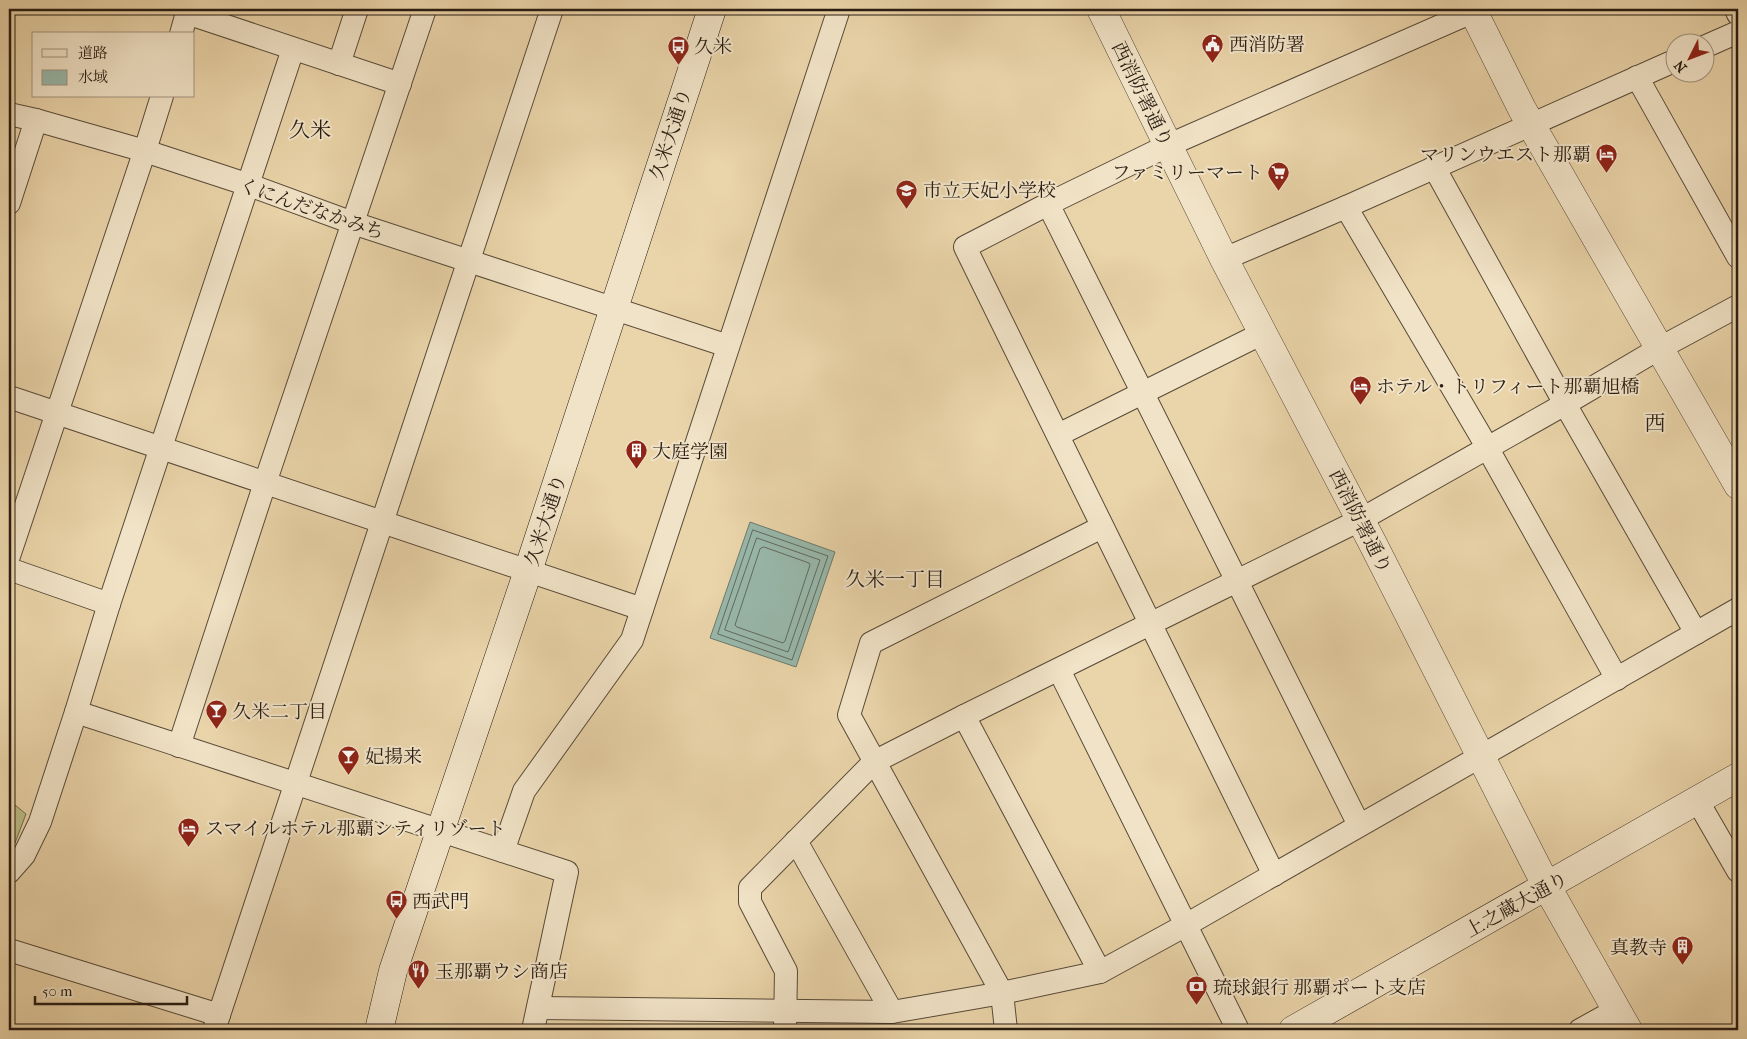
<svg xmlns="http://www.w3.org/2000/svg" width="1747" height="1039" viewBox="0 0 1747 1039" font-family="'IM FELL French Canon','Noto Serif JP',serif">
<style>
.green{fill:#babc86;stroke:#716c4c}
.water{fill:#98b8ab;stroke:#6b7a6e}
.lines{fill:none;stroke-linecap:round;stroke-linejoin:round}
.shore{stroke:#606a5f;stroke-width:1}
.minor-casing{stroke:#584a38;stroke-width:24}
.tertiary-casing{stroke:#584a38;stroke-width:29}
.secondary-casing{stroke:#281c13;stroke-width:29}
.minor{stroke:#f1e3c7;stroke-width:22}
.tertiary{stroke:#f1e3c7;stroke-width:28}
.secondary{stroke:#f1e3c7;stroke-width:28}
.labels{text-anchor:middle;stroke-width:4;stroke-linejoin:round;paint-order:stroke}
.poi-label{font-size:19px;fill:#281c13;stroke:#f1e3c7;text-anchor:start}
.street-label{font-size:19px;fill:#281c13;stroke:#f1e3c7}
.neighbourhood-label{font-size:20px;fill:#281c13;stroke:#f1e3c7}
.quarter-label{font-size:21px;fill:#281c13;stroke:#f1e3c7}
</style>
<rect width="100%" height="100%" fill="#ead4a9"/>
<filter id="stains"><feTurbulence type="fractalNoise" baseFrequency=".004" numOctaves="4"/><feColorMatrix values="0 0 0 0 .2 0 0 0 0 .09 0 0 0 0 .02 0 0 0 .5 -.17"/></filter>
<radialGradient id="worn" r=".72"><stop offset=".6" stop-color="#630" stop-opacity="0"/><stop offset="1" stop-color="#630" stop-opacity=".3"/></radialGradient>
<polygon class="green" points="9,800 26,814 15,843 9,850"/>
<polygon class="water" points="750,522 835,552 796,667 710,638"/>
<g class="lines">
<g class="shore">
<polygon points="753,530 828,556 792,660 718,634"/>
<polygon points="757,538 820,560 788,652 725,630"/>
<polygon points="764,547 809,563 810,565 785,641 783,643 737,627 735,625 760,549"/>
</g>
<defs>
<g id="minor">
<polyline points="1736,9 1738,14"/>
<polyline points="187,13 400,84"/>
<polyline points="181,34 188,9"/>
<polyline points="1704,47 1738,32"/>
<polyline points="339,64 357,9"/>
<polyline points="1637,77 1738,257"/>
<polyline points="9,114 36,120 145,151 249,185 353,223 728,346"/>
<polyline points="1434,167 1565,404 1696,633"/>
<polyline points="9,203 36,120"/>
<polyline points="1048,204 1359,825"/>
<polyline points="1346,207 1479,433 1617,679"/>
<polyline points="1224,259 1346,207 1674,61"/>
<polyline points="9,397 642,609"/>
<polyline points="1058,435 1263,333"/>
<polyline points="9,556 147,144 162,96"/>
<polyline points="9,569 109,604"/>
<polyline points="1059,670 1238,1030"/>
<path d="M76,712C240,765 404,819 567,872L533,1030"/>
<polyline points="964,716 1100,972"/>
<polyline points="179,746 265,483 425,9"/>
<polyline points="1697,800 1738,871"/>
<polyline points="796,841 892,1012"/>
<polyline points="503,851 524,791 632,640 839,9"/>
<polyline points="9,872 24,855 40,822 76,712 109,604 293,49"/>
<polyline points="1274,875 965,247 1048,204 1169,145 1479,9"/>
<polyline points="9,950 219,1015"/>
<polyline points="538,1008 892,1012 1002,993 1100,972 1186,925 1738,609"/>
<polyline points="214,1030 552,9"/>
<polyline points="785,1030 786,971 750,902 750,888 874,762 964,716 1360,520 1565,404 1660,348 1738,306"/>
<polyline points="1006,1030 1002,993 849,715 871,643 1102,527"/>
<polyline points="1580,1030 1616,1010"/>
</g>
<g id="tertiary">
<polyline points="1101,9 1224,259 1372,542 1547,887 1628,1030"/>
<polyline points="1472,9 1522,109 1738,485"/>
</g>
<g id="secondary">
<polyline points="379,1030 393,971 528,571 712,9"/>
<polyline points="1293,1030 1738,777"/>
</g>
</defs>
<use href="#minor" class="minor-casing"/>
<use href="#tertiary" class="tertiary-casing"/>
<use href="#secondary" class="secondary-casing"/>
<use href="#minor" class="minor"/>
<use href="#tertiary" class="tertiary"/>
<use href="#secondary" class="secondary"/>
</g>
<defs>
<symbol id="civic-pin" viewBox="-11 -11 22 30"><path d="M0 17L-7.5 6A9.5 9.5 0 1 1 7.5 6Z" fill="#8f2418" stroke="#f1e3c7"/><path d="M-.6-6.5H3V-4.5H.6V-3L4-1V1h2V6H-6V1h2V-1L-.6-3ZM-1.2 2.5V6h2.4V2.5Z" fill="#fff"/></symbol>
<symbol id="bus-pin" viewBox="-11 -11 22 30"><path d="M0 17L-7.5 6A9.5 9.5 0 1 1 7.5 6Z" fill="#8f2418" stroke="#f1e3c7"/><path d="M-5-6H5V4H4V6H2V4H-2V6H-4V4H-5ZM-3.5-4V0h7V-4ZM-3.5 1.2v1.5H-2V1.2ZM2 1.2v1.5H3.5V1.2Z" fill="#fff"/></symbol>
<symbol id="hotel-pin" viewBox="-11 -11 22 30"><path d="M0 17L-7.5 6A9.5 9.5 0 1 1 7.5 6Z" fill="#8f2418" stroke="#f1e3c7"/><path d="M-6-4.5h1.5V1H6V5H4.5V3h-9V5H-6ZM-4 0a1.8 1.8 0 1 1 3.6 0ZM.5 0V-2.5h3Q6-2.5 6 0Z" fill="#fff"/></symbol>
<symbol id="supermarket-pin" viewBox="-11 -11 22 30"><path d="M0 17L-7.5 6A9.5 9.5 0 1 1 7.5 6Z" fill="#8f2418" stroke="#f1e3c7"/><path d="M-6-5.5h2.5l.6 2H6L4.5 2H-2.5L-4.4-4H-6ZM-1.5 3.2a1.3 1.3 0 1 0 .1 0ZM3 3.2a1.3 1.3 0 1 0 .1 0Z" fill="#fff"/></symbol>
<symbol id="school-pin" viewBox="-11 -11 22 30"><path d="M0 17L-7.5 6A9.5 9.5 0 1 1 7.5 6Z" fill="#8f2418" stroke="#f1e3c7"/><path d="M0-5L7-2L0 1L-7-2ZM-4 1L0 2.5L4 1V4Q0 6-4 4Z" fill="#fff"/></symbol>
<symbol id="building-pin" viewBox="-11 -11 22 30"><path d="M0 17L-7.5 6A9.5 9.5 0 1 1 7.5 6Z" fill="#8f2418" stroke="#f1e3c7"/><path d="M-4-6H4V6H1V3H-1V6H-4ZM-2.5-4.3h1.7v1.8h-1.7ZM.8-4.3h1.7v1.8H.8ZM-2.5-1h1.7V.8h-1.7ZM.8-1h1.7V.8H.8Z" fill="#fff"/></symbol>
<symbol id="bar-pin" viewBox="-11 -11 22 30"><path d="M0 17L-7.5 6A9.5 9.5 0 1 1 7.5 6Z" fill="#8f2418" stroke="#f1e3c7"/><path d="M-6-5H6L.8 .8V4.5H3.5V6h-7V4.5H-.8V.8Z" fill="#fff"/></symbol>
<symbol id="restaurant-pin" viewBox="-11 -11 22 30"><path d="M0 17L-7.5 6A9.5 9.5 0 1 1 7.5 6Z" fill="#8f2418" stroke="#f1e3c7"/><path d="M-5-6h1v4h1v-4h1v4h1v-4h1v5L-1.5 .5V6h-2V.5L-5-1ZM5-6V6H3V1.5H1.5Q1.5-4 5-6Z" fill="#fff"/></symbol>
<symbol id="bank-pin" viewBox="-11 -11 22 30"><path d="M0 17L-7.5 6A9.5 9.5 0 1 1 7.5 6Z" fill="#8f2418" stroke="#f1e3c7"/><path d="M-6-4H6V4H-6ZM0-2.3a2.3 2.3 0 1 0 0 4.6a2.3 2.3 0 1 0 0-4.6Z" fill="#fff"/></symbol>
</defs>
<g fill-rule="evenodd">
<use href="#civic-pin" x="1200" y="32" width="25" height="34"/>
<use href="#bus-pin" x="666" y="34" width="25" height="34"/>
<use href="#hotel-pin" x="1594" y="142" width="25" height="34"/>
<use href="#supermarket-pin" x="1266" y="160" width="25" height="34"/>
<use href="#school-pin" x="894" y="178" width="25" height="34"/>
<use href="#hotel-pin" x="1348" y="374" width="25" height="34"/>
<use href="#building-pin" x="624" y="438" width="25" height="34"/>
<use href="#bar-pin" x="204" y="698" width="25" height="34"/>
<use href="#bar-pin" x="336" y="744" width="25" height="34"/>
<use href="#hotel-pin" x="176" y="816" width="25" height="34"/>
<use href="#bus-pin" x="384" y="888" width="25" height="34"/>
<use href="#building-pin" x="1670" y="934" width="25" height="34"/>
<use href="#restaurant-pin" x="406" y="958" width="25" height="34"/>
<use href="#bank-pin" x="1184" y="974" width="25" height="34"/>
</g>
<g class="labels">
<g class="poi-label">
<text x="1229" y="51">西消防署</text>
<text x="694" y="53">久米</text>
<text x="1591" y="161" text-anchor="end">マリンウエスト那覇</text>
<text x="1263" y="179" text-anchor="end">ファミリーマート</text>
<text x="923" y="197">市立天妃小学校</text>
<text x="1376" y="393">ホテル・トリフィート那覇旭橋</text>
<text x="652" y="458">大庭学園</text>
<text x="232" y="718">久米二丁目</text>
<text x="365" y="763">妃揚来</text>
<text x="205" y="835">スマイルホテル那覇シティリゾート</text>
<text x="412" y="908">西武門</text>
<text x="1667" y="954" text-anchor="end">真教寺</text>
<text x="435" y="978">玉那覇ウシ商店</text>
<text x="1213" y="994">琉球銀行 那覇ポート支店</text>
</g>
<g class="street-label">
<text transform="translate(1143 94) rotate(64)" y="7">西消防署通り</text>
<text transform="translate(670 134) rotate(-72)" y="7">久米大通り</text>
<text transform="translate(312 208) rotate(19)" y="7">くにんだなかみち</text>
<text transform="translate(545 520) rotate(-72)" y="7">久米大通り</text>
<text transform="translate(1361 521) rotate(63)" y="7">西消防署通り</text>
<text transform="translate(1516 904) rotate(-29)" y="7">上之蔵大通り</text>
</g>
<g class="neighbourhood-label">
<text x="895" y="586">久米一丁目</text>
</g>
<g class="quarter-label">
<text x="310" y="137">久米</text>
<text x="1655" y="430">西</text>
</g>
</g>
<rect width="1747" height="1039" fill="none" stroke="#ead4a9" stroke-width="30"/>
<rect x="10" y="10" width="1727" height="1019" fill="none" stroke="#281c13" stroke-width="2.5"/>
<rect x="15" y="15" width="1717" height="1009" fill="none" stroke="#281c13"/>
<rect x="32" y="32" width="162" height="65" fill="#f1e3c7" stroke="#a1937f"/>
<rect x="42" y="49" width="25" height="8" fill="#f1e3c7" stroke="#a1937f"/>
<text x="78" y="58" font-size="15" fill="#281c13">道路</text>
<rect x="42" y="70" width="25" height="15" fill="#98b8ab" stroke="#a1937f"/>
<text x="78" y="82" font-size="15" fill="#281c13">水域</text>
<g transform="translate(1690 58) rotate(228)"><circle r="24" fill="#f1e3c7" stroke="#a1937f"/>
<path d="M0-4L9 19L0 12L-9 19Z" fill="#8f2418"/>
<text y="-8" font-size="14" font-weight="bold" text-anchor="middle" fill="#281c13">N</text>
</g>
<path d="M35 996v8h152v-8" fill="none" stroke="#281c13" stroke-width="2.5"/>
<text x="42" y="996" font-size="15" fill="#281c13" stroke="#f1e3c7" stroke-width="4" paint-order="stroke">50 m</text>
<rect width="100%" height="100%" filter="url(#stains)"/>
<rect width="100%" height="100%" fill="url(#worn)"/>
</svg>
